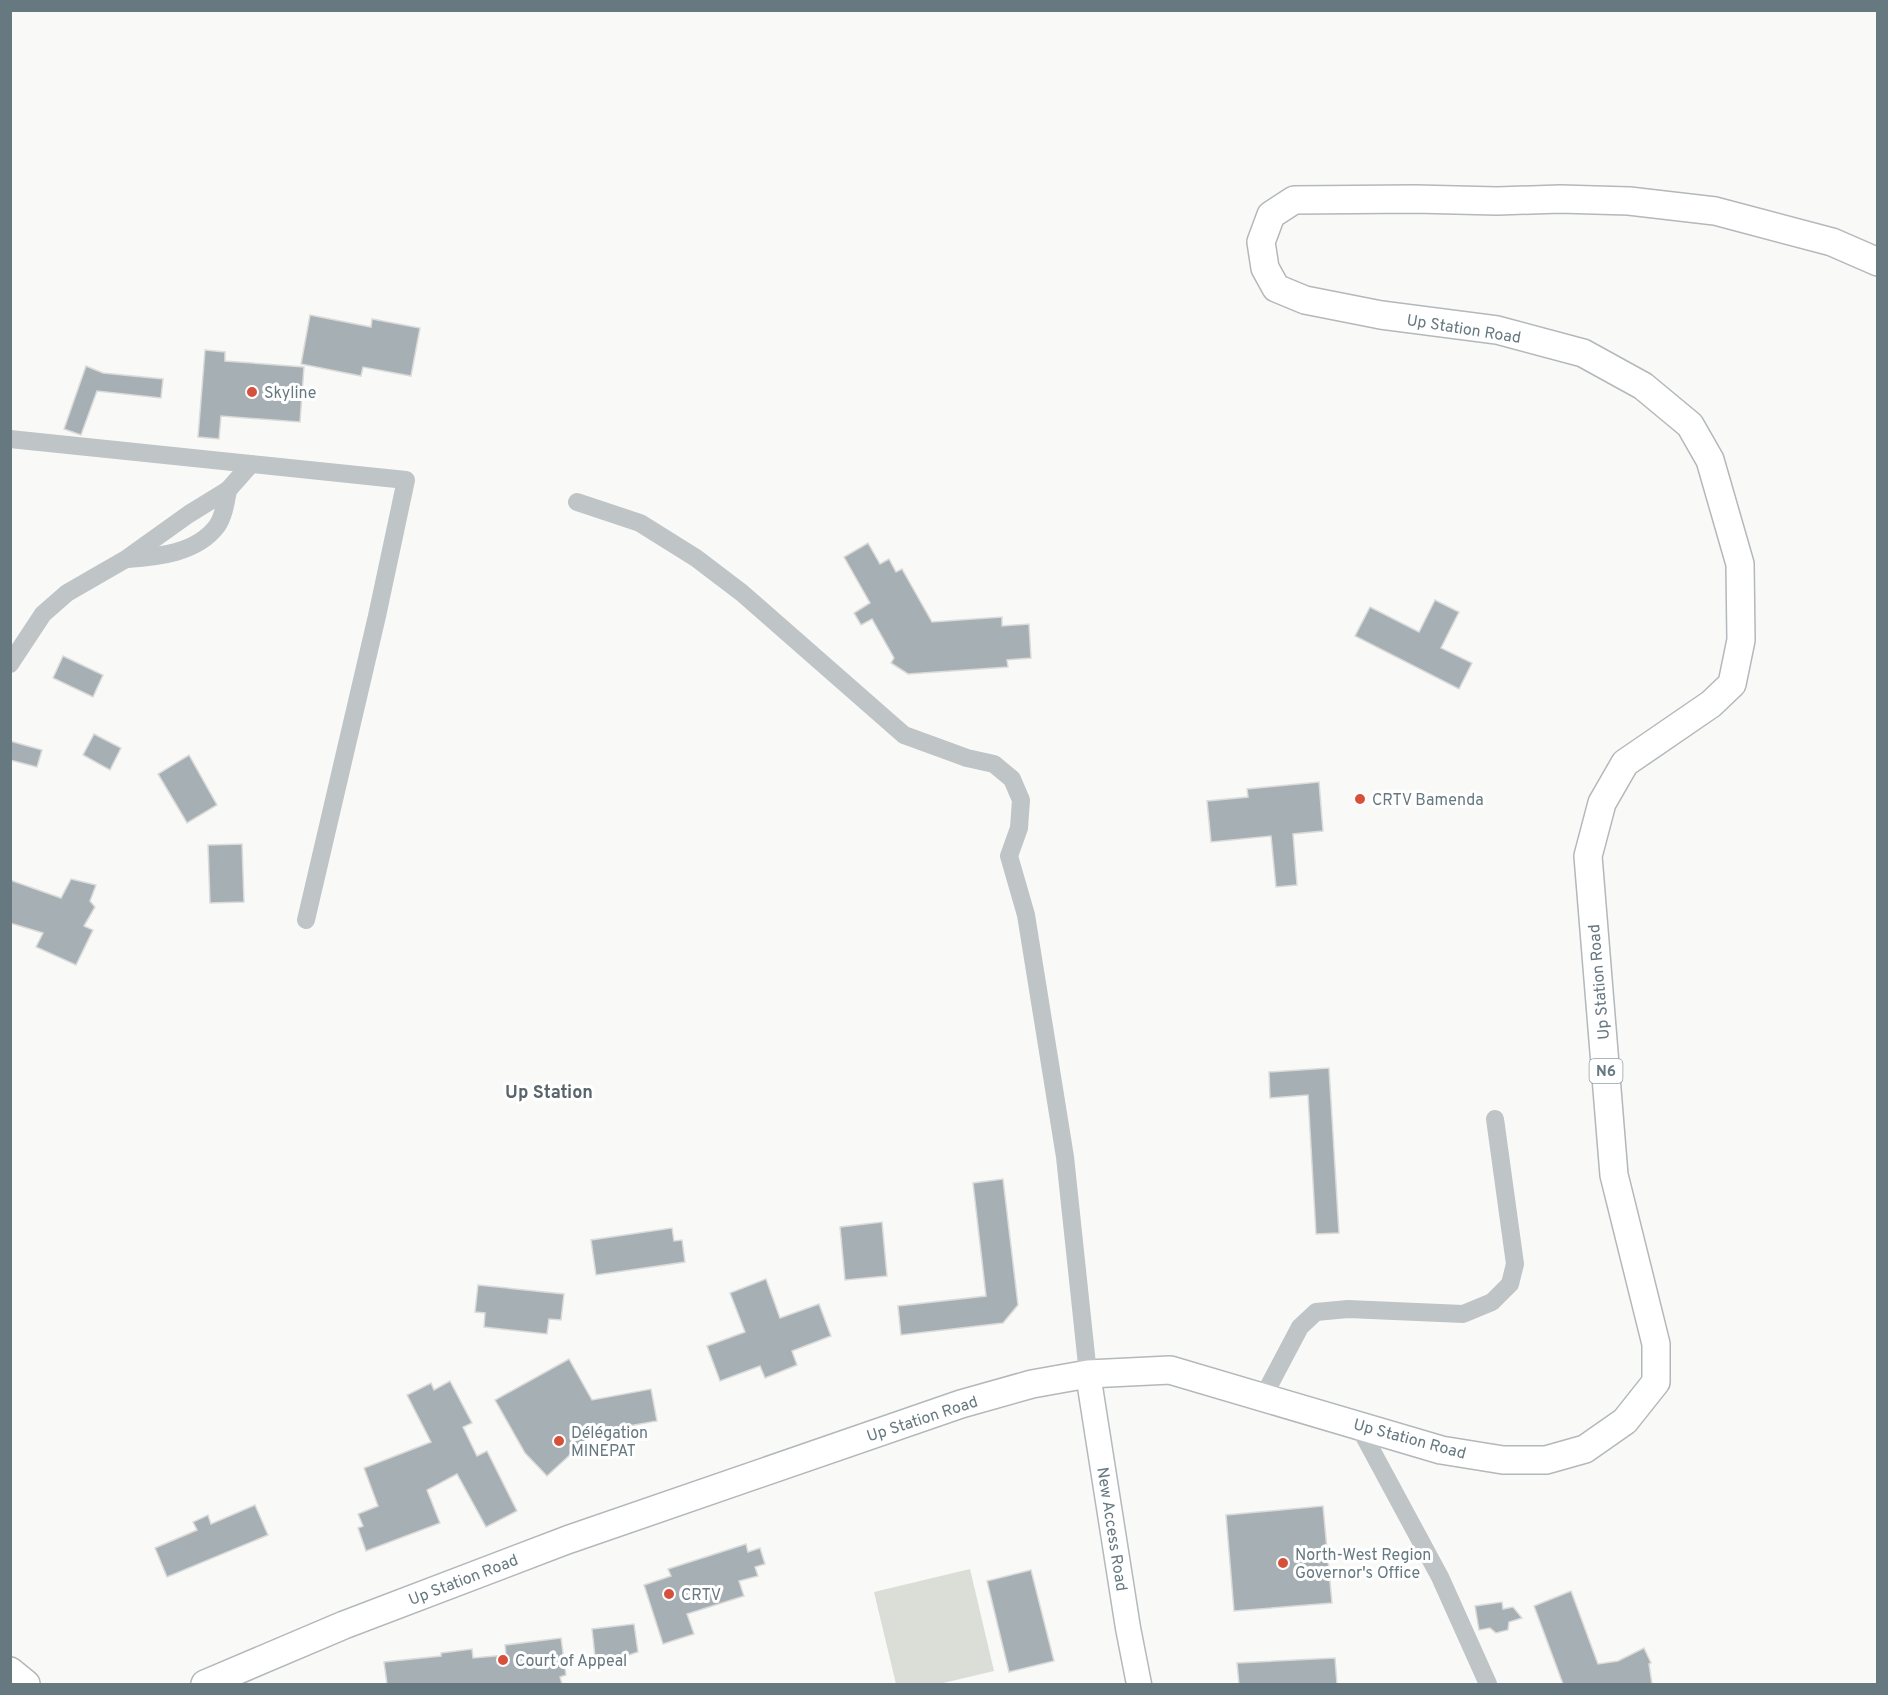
<svg xmlns="http://www.w3.org/2000/svg" width="1888" height="1695" viewBox="0 0 1888 1695" font-family="Overpass,sans-serif">
<style>
.green{fill:#daded7}
.building{fill:#a6b0b4;stroke:#dbdbda;stroke-width:1.5}
.lines{fill:none;stroke-linecap:round;stroke-linejoin:round}
.major-casing{stroke:#b3b9bc;stroke-width:27}
.highway-casing{stroke:#b3b8bb;stroke-width:30}
.minor{stroke:#bfc4c7;stroke-width:18}
.major{stroke:#fff;stroke-width:24}
.highway{stroke:#fff;stroke-width:27}
.poi-dot{fill:#d6513b;stroke:#fff;stroke-width:2}
.labels{text-anchor:middle;stroke-width:6;stroke-linejoin:round;paint-order:stroke}
.shield{fill:#fff;stroke:#94a0a6;stroke-width:1.5}
.shield-label{font-size:15px;font-weight:bold;fill:#667880}
.street-label{font-size:16px;fill:#667880;stroke:#fff}
.poi-label{font-size:16px;fill:#667880;stroke:#fff;text-anchor:start}
.neighbourhood-label{font-size:18px;font-weight:bold;fill:#58656c;stroke:#fff}
</style>
<rect width="100%" height="100%" fill="#f9f9f8"/>
<polygon class="green" points="970,1569 994,1671 939,1684 896,1684 874,1592"/>
<g class="building">
<polygon points="310,315 371,327 372,319 420,328 411,376 363,367 361,376 301,364"/>
<polygon points="205,350 225,352 225,361 304,367 300,422 221,416 219,439 198,437"/>
<polygon points="86,366 103,373 163,379 161,398 97,391 81,435 64,429"/>
<polygon points="868,543 880,564 889,559 896,572 902,569 932,622 1002,617 1002,626 1029,624 1031,658 1007,660 1008,667 908,674 891,663 894,658 872,619 861,625 854,613 870,603 844,557"/>
<polygon points="1435,600 1459,612 1441,648 1472,663 1459,689 1355,636 1370,607 1419,632"/>
<polygon points="63,656 103,675 93,697 53,678"/>
<polygon points="94,734 121,748 110,770 83,755"/>
<polygon points="10,741 42,750 37,767 10,760"/>
<polygon points="189,755 217,805 187,823 158,774"/>
<polygon points="1319,782 1323,831 1293,834 1297,885 1276,887 1271,836 1211,842 1207,801 1248,797 1247,789"/>
<polygon points="242,844 244,902 210,903 208,845"/>
<polygon points="71,879 96,885 90,901 95,907 84,926 93,930 76,965 36,947 43,933 10,923 10,880 61,898"/>
<polygon points="1329,1068 1339,1233 1316,1234 1308,1095 1270,1098 1269,1072"/>
<polygon points="1003,1179 1018,1305 1003,1323 901,1335 898,1306 986,1296 973,1183"/>
<polygon points="882,1222 887,1276 845,1280 840,1227"/>
<polygon points="672,1228 674,1241 682,1240 685,1262 596,1275 591,1240"/>
<polygon points="766,1279 780,1318 819,1304 831,1336 792,1351 797,1365 765,1378 760,1366 720,1381 707,1346 745,1332 730,1293"/>
<polygon points="478,1285 564,1294 561,1320 549,1319 547,1334 484,1327 485,1313 475,1312"/>
<polygon points="569,1359 592,1400 651,1389 657,1421 595,1432 547,1476 525,1453 495,1400"/>
<polygon points="450,1381 472,1423 463,1427 477,1456 487,1451 517,1511 486,1527 457,1474 427,1490 440,1523 366,1551 358,1528 363,1526 358,1514 378,1506 364,1468 431,1442 407,1395 431,1383 434,1390"/>
<polygon points="255,1505 268,1535 167,1577 155,1548 197,1530 193,1522 208,1515 211,1524"/>
<polygon points="1323,1506 1332,1603 1234,1611 1226,1515"/>
<polygon points="746,1544 748,1552 760,1548 765,1564 755,1567 758,1576 739,1581 744,1596 687,1614 694,1634 663,1644 644,1585 671,1576 668,1569"/>
<polygon points="1031,1570 1054,1661 1009,1672 987,1581"/>
<polygon points="1571,1591 1598,1664 1618,1661 1644,1648 1651,1663 1649,1664 1652,1684 1563,1684 1534,1606"/>
<polygon points="1502,1602 1503,1609 1513,1607 1522,1618 1509,1622 1508,1630 1496,1633 1490,1628 1479,1630 1475,1606"/>
<polygon points="634,1624 638,1652 596,1666 592,1629"/>
<polygon points="561,1638 566,1675 560,1677 562,1684 387,1684 384,1662 441,1656 441,1653 472,1649 473,1658 506,1655 505,1645"/>
<polygon points="1335,1658 1337,1684 1239,1684 1237,1663"/>
</g>
<g class="lines">
<defs>
<polyline id="major" points="1088,1374 1128,1628 1139,1684"/>
<g id="highway">
<polyline points="10,1671 26,1684"/>
<polyline points="205,1684 344,1625 567,1540 961,1404 1032,1384 1088,1374 1170,1370 1441,1450 1503,1460 1546,1460 1585,1449 1625,1421 1656,1382 1656,1344 1614,1175 1588,856 1602,803 1625,763 1711,704 1732,684 1741,640 1740,564 1710,460 1690,425 1643,386 1583,353 1497,330 1381,315 1305,300 1276,288 1265,268 1261,242 1271,215 1294,200 1415,199 1497,201 1560,199 1629,201 1715,211 1832,242 1878,262"/>
</g>
</defs>
<use href="#major" class="major-casing"/>
<use href="#highway" class="highway-casing"/>
<g class="minor">
<polyline points="10,439 406,480 377,616 306,920"/>
<polyline points="577,502 640,523 696,558 742,593 904,735 967,758 994,764 1012,779 1021,800 1019,828 1009,856 1026,915 1065,1157 1088,1374"/>
<path d="M127,559C158,557 197,553 217,526C224,516 226,501 228,490"/>
<polyline points="10,664 43,614 67,593 126,559 189,514 228,490 251,464"/>
<polyline points="1263,1397 1300,1327 1316,1312 1348,1309 1463,1314 1492,1302 1510,1284 1515,1264 1495,1119"/>
<polyline points="1358,1425 1440,1577 1488,1684"/>
</g>
<use href="#major" class="major"/>
<use href="#highway" class="highway"/>
</g>
<g class="poi-dot">
<circle cx="252" cy="392" r="6"/>
<circle cx="1360" cy="799" r="6"/>
<circle cx="559" cy="1441" r="6"/>
<circle cx="1283" cy="1563" r="6"/>
<circle cx="669" cy="1594" r="6"/>
<circle cx="503" cy="1660" r="6"/>
</g>
<g class="labels">
<rect class="shield" x="1589.5" y="1059" width="33" height="24" rx="4.5"/>
<g class="shield-label">
<text x="1606" y="1076">N6</text>
</g>
<g class="street-label">
<text transform="translate(1464 328) rotate(9)" y="6">Up Station Road</text>
<text transform="translate(1598 982) rotate(-95)" y="6">Up Station Road</text>
<text transform="translate(922 1418) rotate(-18)" y="6">Up Station Road</text>
<text transform="translate(1410 1438) rotate(15)" y="6">Up Station Road</text>
<text transform="translate(1113 1529) rotate(81)" y="6">New Access Road</text>
<text transform="translate(463 1579) rotate(-21)" y="6">Up Station Road</text>
</g>
<g class="poi-label">
<text x="264" y="398">Skyline</text>
<text x="1372" y="805">CRTV Bamenda</text>
<text x="571" y="1438">Délégation<tspan x="571" dy="18">MINEPAT</tspan></text>
<text x="1295" y="1560">North-West Region<tspan x="1295" dy="18">Governor's Office</tspan></text>
<text x="681" y="1600">CRTV</text>
<text x="515" y="1666">Court of Appeal</text>
</g>
<g class="neighbourhood-label">
<text x="549" y="1098">Up Station</text>
</g>
</g>
<rect width="1888" height="1695" fill="none" stroke="#667880" stroke-width="24"/>
</svg>
